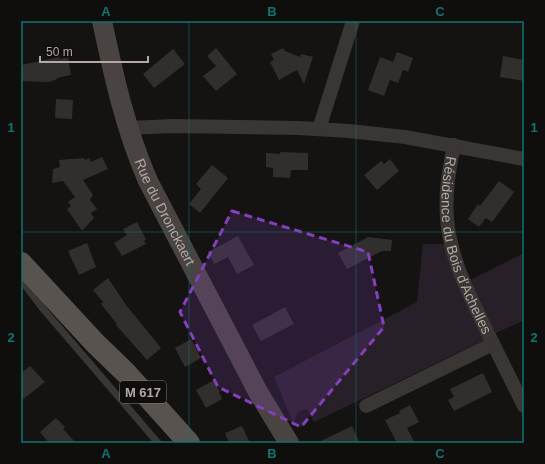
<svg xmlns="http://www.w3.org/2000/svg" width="545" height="464" viewBox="0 0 545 464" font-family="Arial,sans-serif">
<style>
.green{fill:#272029}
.building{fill:#302f2d}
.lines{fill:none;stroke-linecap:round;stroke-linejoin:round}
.lane{stroke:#393633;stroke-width:7}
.street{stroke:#393633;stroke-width:14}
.secondary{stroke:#494441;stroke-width:20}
.primary{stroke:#58534f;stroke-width:22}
.marked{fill:#843fbb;fill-opacity:0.2;stroke:#843fbb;stroke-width:3;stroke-dasharray:8 5;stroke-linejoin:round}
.grid{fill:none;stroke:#0f766e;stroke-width:1;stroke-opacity:0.55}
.labels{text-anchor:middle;stroke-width:3.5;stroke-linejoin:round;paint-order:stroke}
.shield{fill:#0f0e0d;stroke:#827a77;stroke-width:1}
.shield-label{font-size:13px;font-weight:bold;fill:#b4a9a4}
.street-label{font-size:14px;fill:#b4a9a4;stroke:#0f0e0d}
.neatline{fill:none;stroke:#0f766e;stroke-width:1.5}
.grid-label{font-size:13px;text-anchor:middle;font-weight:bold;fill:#0f766e}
</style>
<rect width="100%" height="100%" fill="#141312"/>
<g class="green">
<polygon points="423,244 445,244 485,340 314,422 307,409 298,412 293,423 274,377 417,302"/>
<polygon points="524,253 524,320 496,333 468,281"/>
</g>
<g class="building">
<polygon points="216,48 237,74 216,91 203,76 216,66 207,56"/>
<polygon points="283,48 285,51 300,57 301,54 313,57 304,84 297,70 279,80 270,62 274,60 271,54"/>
<polygon points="173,49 185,64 154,88 143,74"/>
<polygon points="397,52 413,58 408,72 403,70 398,83 390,80 384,96 368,90 380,57 393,62"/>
<polygon points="503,56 524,60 524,81 500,77"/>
<polygon points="59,57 60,59 68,57 71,75 57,78 56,80 48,82 21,81 21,65"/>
<polygon points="56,99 73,100 72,119 55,118"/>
<polygon points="280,152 308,153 308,170 291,170 290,178 273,177 273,168 266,167 266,153 280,154"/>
<polygon points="102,157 108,169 83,180 93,195 90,200 97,209 91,213 94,218 82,231 67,209 71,206 68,202 75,197 63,181 52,183 53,169 60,167 59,160 84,158 85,160 89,158 91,162"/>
<polygon points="390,159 399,171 377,190 364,175 381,161 384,164"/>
<polygon points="212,165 228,178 200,213 189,204 201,189 196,184"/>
<polygon points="499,181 514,192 492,222 486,218 479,227 468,219 478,204 480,206"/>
<polygon points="137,222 146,239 144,241 146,244 122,256 114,243 127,235 123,229"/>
<polygon points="238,236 254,265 237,274 228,257 214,264 208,252"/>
<polygon points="368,237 392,240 391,251 382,251 347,269 338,253"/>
<polygon points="87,243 96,267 79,275 68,251"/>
<polygon points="108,278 126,305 161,348 147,360 116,325 117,324 101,304 103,302 93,290"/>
<polygon points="285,307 294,324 261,341 252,325"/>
<polygon points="191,339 201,358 185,367 175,348"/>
<polygon points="30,366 45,382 21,401 21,373"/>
<polygon points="483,373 492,392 454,411 448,400 454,397 450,389"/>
<polygon points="214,380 220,392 219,392 222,399 206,408 196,390"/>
<polygon points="410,405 419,422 407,428 415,443 397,443 385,420 400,413 399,411"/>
<polygon points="56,418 65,427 63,429 76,443 49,443 40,432"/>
<polygon points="242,426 250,443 229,443 225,433"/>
<polygon points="352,426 360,443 317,443"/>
</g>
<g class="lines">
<polyline class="lane" points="21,280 44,310 158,443"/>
<g class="street">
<polyline points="128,128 173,126 298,128 349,131 405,137 524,159"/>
<polyline points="319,129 353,21"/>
<path id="s1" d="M454,145C449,170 445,193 447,218C450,256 466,288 482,321C496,350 510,378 524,406"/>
<polyline points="366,406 493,344"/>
</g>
<path class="secondary" id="s2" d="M102,21C114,77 125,128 148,181L258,392L289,443"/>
<polyline class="primary" points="21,263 95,343 127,374 189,443"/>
</g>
<path class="marked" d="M232,211L368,252L384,327L301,427L218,387L180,312Z"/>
<path class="grid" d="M189,21V443M356,21V443M21,232H524"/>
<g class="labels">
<rect class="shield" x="120" y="381" width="46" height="22" rx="3"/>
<g class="shield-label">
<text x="143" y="397">M 617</text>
</g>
<g class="street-label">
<text dy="5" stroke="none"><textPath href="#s2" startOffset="202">Rue du Dronckaert</textPath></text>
<text dy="5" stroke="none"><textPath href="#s1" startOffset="104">Résidence du Bois d'Achelles</textPath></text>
</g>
</g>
<rect width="545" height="464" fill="none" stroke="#0f0e0d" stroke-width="44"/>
<path d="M40 56v6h108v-6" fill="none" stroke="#b4a9a4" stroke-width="2"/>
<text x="46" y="56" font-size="12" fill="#b4a9a4" stroke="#0f0e0d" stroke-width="3" paint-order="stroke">50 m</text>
<rect x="22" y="22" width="501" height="420" class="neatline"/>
<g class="grid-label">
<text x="106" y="16">A</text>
<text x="272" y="16">B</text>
<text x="440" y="16">C</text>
<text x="11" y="132">1</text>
<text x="534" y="132">1</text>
<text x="11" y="342">2</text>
<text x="534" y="342">2</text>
<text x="106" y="458">A</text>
<text x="272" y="458">B</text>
<text x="440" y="458">C</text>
</g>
</svg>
